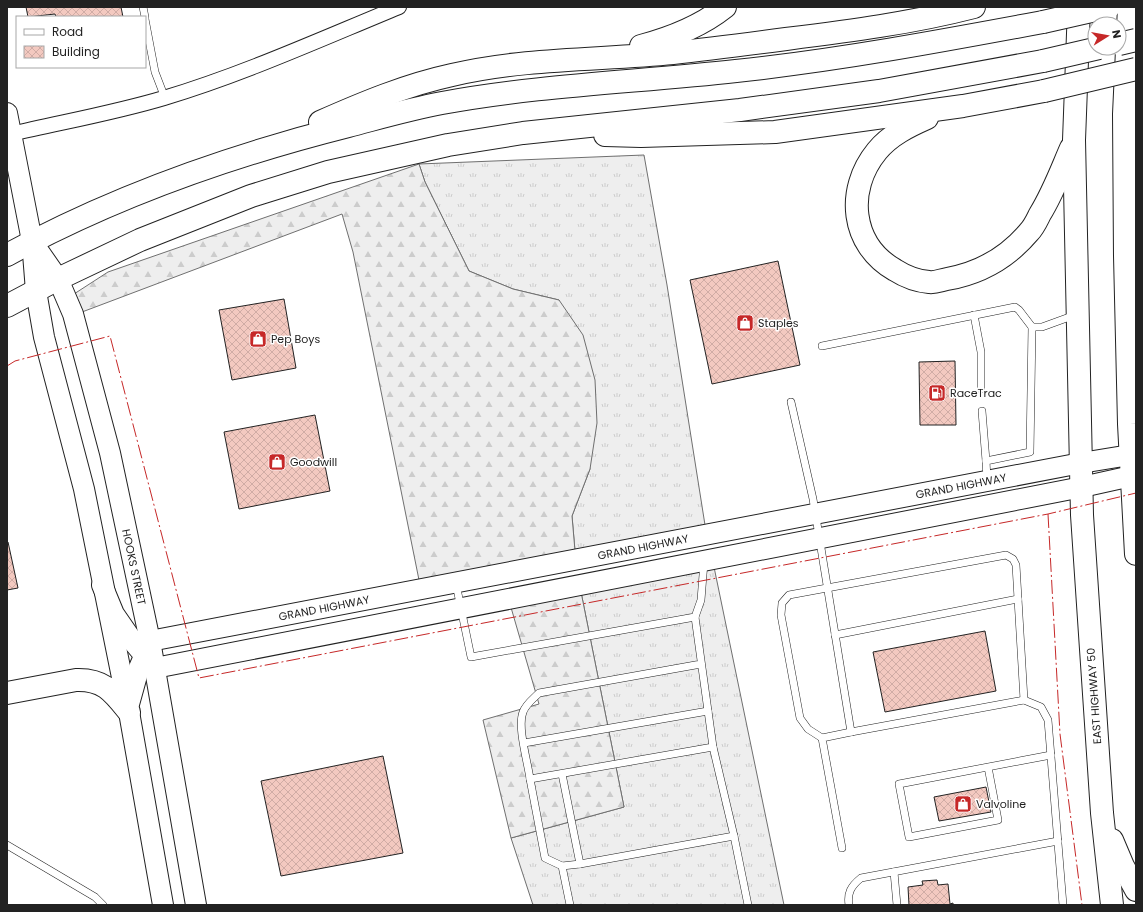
<svg xmlns="http://www.w3.org/2000/svg" width="1143" height="912" viewBox="0 0 1143 912" font-family="Poppins,sans-serif">
<style>
.grass{fill:url(#grass-tufts);stroke:#6f6f6f}
.forest{fill:url(#forest-firs);stroke:#6f6f6f}
.building{fill:url(#building-cross-hatch);stroke:#222}
.lines{fill:none;stroke-linecap:round;stroke-linejoin:round}
.lane-casing{stroke:#222;stroke-width:8}
.street-casing{stroke:#222;stroke-width:16}
.secondary-casing{stroke:#222;stroke-width:22}
.highway-casing{stroke:#222;stroke-width:24}
.lane{stroke:#fff;stroke-width:7}
.street{stroke:#fff;stroke-width:14}
.secondary{stroke:#fff;stroke-width:20}
.highway{stroke:#fff;stroke-width:22}
.highway-bridge-casing{stroke:#222;stroke-width:24;stroke-linecap:butt}
.highway-bridge{stroke:#fff;stroke-width:22}
.power{stroke:#c62828;stroke-width:1;stroke-dasharray:14 3 2 3;stroke-linecap:butt}
.labels{text-anchor:middle;stroke-width:3;stroke-linejoin:round;paint-order:stroke}
.poi-label{font-size:11px;fill:#222;stroke:#fff;text-anchor:start}
.street-label{font-size:11px;fill:#222;stroke:#fff}
</style>
<defs>
<pattern id="grass-tufts" width="24" height="20" patternUnits="userSpaceOnUse"><rect width="24" height="20" fill="#eee"/><path d="M3 7l-1-3M5 7V3M7 7l1-3M15 17l-1-3M17 17v-4M19 17l1-3" fill="none" stroke="#ccc"/></pattern>
<pattern id="forest-firs" width="22" height="20" patternUnits="userSpaceOnUse"><rect width="22" height="20" fill="#eee"/><path d="M5 1l3.5 6h-7zM16 11l3.5 6h-7z" fill="#ccc"/></pattern>
<pattern id="building-cross-hatch" width="8" height="8" patternUnits="userSpaceOnUse"><rect width="8" height="8" fill="#f3c9c0"/><path d="M0 0l8 8M0 8l8-8" fill="none" stroke="#d0aca5"/></pattern>
</defs>
<rect width="100%" height="100%" fill="#fff"/>
<g class="grass">
<polygon points="644,155 667,285 705,525 575,551 572,516 590,469 559,300 513,289 469,271 425,182 419,164"/>
<polygon points="714,567 784,905 533,905 511,838 624,807 581,592"/>
</g>
<g class="forest">
<polygon points="419,164 425,182 469,271 513,289 559,300 583,335 595,380 597,423 590,469 572,516 575,551 419,580 353,252 342,214 82,312 74,294 108,272"/>
<polygon points="581,592 624,807 511,838 483,720 539,704 510,604"/>
</g>
<g class="building">
<polygon points="26,7 121,7 123,17 56,17 55,14 28,17"/>
<polygon points="778,261 800,365 712,384 690,280"/>
<polygon points="284,299 296,368 232,380 219,310"/>
<polygon points="955,361 956,425 920,425 919,362"/>
<polygon points="315,415 330,491 239,509 224,432"/>
<polygon points="7,542 8,542 18,588 7,590"/>
<polygon points="985,631 996,691 885,712 873,652"/>
<polygon points="383,756 403,853 281,876 261,781"/>
<polygon points="986,787 991,812 939,821 934,797"/>
<polygon points="937,880 938,885 948,884 950,904 953,903 953,905 909,905 908,887 923,885 922,881"/>
</g>
<g class="lines">
<defs>
<g id="lane">
<polyline points="143,7 145,17"/>
<polyline points="145,19 155,72 165,98"/>
<polyline points="974,315 981,352 981,389"/>
<polyline points="1032,327 1042,327 1075,315"/>
<polyline points="822,346 1015,307 1019,310 1032,327 1030,452 986,461 987,479"/>
<polyline points="791,402 813,499 851,732 1024,700 1041,707 1048,720 1063,905"/>
<polyline points="982,411 986,461"/>
<polyline points="456,584 471,657 695,617 701,600 704,562"/>
<path d="M695,617L713,747L530,779C528,763 517,727 523,712C526,704 533,699 539,693L701,664"/>
<polyline points="835,635 1018,599"/>
<polyline points="822,738 808,729 800,718 781,615 782,603 789,595 1006,555 1013,559 1016,565 1024,700"/>
<polyline points="524,743 708,711"/>
<polyline points="713,747 734,836"/>
<polyline points="988,767 998,820 909,837 899,784 1051,755"/>
<polyline points="530,779 545,858 562,866 580,864 562,774"/>
<polyline points="7,845 95,897 103,905"/>
<polyline points="842,848 822,738 851,732"/>
<polyline points="580,864 734,836 748,905"/>
<polyline points="562,866 570,905"/>
<polyline points="894,872 897,905"/>
<path d="M849,905C847,893 851,886 861,878L1058,841"/>
</g>
<path id="street" d="M11,134C62,122 114,113 164,98C244,74 321,39 399,7"/>
<g id="secondary">
<polyline points="7,113 32,241 36,291 44,337 84,489 129,712 163,905"/>
<polyline points="33,243 58,279 73,314 110,453 150,641 196,905"/>
<polyline points="102,585 114,614 134,643 155,668 1082,487 1136,475"/>
<polyline points="150,641 1081,463 1136,454"/>
<polyline points="129,704 139,668 149,645"/>
</g>
<g id="highway">
<polyline points="1079,7 1074,140 1082,515 1102,813 1112,905"/>
<polyline points="1129,7 1124,114 1125,256 1129,424 1136,554"/>
<path d="M641,46C671,38 700,27 725,7"/>
<path d="M927,118C909,126 890,135 877,151C845,190 851,245 895,270C906,277 916,281 929,282C935,283 941,280 947,279C981,273 1007,258 1029,232C1034,227 1037,220 1040,214C1053,193 1061,171 1071,148"/>
<path d="M320,122C363,103 406,85 452,75C524,58 600,60 673,53C710,49 748,44 786,39C849,31 912,23 974,7"/>
<polyline points="605,135 641,136 775,132 963,106 1044,91"/>
<path d="M7,255C115,196 229,156 348,126C379,118 410,109 442,103C539,85 638,82 736,71C839,60 941,41 1043,22"/>
<polyline points="7,306 58,279 140,240 251,196 328,172 448,145 523,133 740,110 879,91 1043,61"/>
<path d="M7,693L76,680C104,679 113,692 129,712"/>
<polyline points="1112,840 1123,866 1136,890"/>
</g>
</defs>
<use href="#lane" class="lane-casing"/>
<use href="#street" class="street-casing"/>
<use href="#secondary" class="secondary-casing"/>
<use href="#highway" class="highway-casing"/>
<use href="#lane" class="lane"/>
<use href="#street" class="street"/>
<use href="#secondary" class="secondary"/>
<use href="#highway" class="highway"/>
<defs>
<g id="highway-bridge">
<polyline points="1043,22 1109,7"/>
<polyline points="1119,44 1136,40"/>
<polyline points="1043,61 1099,48"/>
<polyline points="1044,91 1136,69"/>
</g>
</defs>
<use href="#highway-bridge" class="highway-bridge-casing"/>
<use href="#highway-bridge" class="highway-bridge"/>
<g class="power">
<polyline points="7,366 15,361 110,336 199,678 1048,514 1136,493"/>
<polyline points="1048,514 1060,734 1082,905"/>
</g>
</g>
<defs>
<symbol id="shop-square" viewBox="-11 -11 22 22"><rect x="-9" y="-9" width="18" height="18" rx="4" fill="#c62828" stroke="#fff"/><path d="M-5-2.5h2.3a2.7 3.5 0 0 1 5.4 0H5L5.5 6h-11ZM-1.5-2.5h3a1.5 2.3 0 0 0-3 0Z" fill="#fff"/></symbol>
<symbol id="fuel-square" viewBox="-11 -11 22 22"><rect x="-9" y="-9" width="18" height="18" rx="4" fill="#c62828" stroke="#fff"/><path d="M-5.5-6h7V0h2V4h1.3V-2.5L3-4.5l.8-.8L6-3V5H2.5V1h-1V6h-7ZM-4.2-4.7v3.2H.2V-4.7Z" fill="#fff"/></symbol>
</defs>
<g fill-rule="evenodd">
<use href="#shop-square" x="735" y="313" width="20" height="20"/>
<use href="#shop-square" x="248" y="329" width="20" height="20"/>
<use href="#fuel-square" x="927" y="383" width="20" height="20"/>
<use href="#shop-square" x="267" y="452" width="20" height="20"/>
<use href="#shop-square" x="953" y="794" width="20" height="20"/>
</g>
<g class="labels">
<g class="poi-label">
<text x="758" y="327">Staples</text>
<text x="271" y="343">Pep Boys</text>
<text x="950" y="397">RaceTrac</text>
<text x="290" y="466">Goodwill</text>
<text x="976" y="808">Valvoline</text>
</g>
<g class="street-label">
<text transform="translate(961 486) rotate(-11)" y="4">GRAND HIGHWAY</text>
<text transform="translate(643 547) rotate(-11)" y="4">GRAND HIGHWAY</text>
<text transform="translate(134 567) rotate(78)" y="4">HOOKS STREET</text>
<text transform="translate(324 608) rotate(-11)" y="4">GRAND HIGHWAY</text>
<text transform="translate(1094 696) rotate(-94)" y="4">EAST HIGHWAY 50</text>
</g>
</g>
<rect width="1143" height="912" fill="none" stroke="#222222" stroke-width="16"/>
<rect x="16" y="16" width="130" height="52" fill="#ffffff" stroke="#a7a7a7"/>
<rect x="24" y="29" width="20" height="6" fill="#ffffff" stroke="#a7a7a7"/>
<text x="52" y="36" font-size="12" fill="#222222">Road</text>
<rect x="24" y="46" width="20" height="12" fill="url(#building-cross-hatch)" stroke="#a7a7a7"/>
<text x="52" y="56" font-size="12" fill="#222222">Building</text>
<g transform="translate(1107 36) rotate(79)"><circle r="19" fill="#ffffff" stroke="#a7a7a7"/>
<path d="M0-3L7 15L0 10L-7 15Z" fill="#c62828"/>
<text y="-6" font-size="11" font-weight="bold" text-anchor="middle" fill="#222222">N</text>
</g>
</svg>
